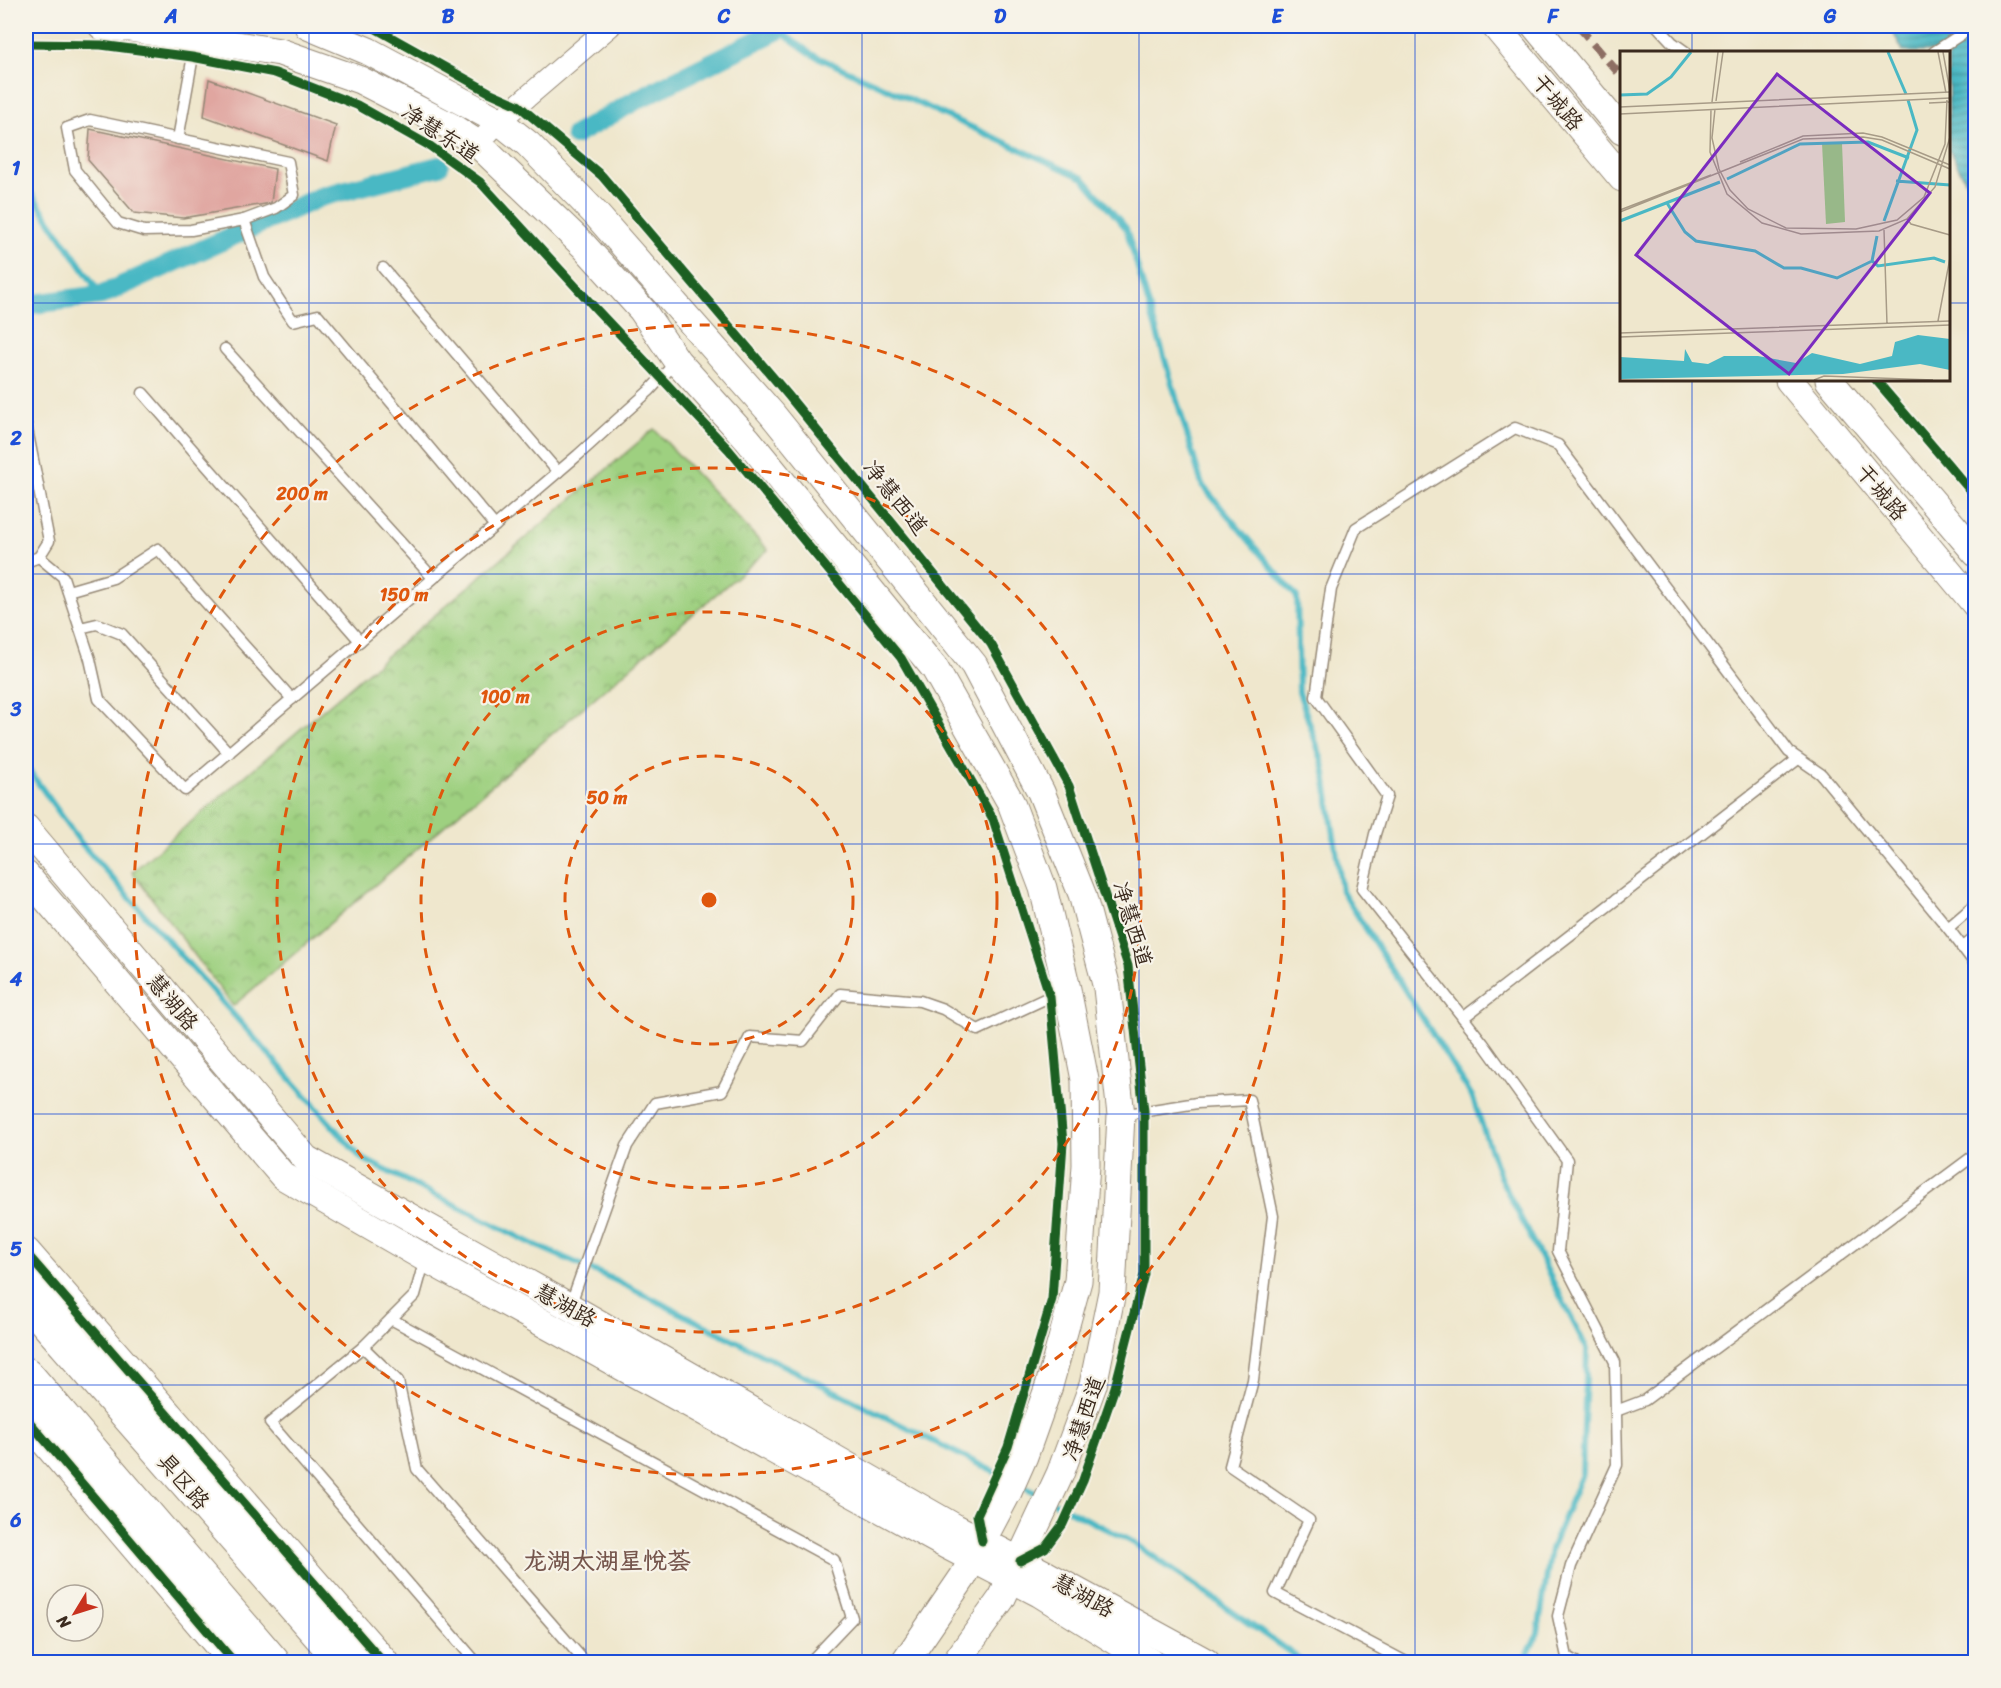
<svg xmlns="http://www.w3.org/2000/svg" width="2001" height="1688" viewBox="0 0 2001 1688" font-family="Sriracha,'LXGW WenKai TC',sans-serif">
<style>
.park{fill:url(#park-crowns);stroke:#6c7d4f;stroke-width:1.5}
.water{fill:url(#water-rules);stroke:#427171;stroke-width:1.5}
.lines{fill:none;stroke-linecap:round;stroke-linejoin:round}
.stream{stroke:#4ab8c4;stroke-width:6}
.canal{stroke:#4ab8c4;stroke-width:20}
.building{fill:#e0a6a0}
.service-casing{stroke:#958876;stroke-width:13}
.minor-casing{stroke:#958876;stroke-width:23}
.tertiary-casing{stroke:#958876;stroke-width:29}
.secondary-casing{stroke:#958876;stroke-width:32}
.trunk-casing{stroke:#958876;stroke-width:35}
.service{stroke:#fff;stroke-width:10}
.minor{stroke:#fff;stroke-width:21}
.tertiary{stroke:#fff;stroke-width:27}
.secondary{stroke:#fff;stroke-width:30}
.trunk{stroke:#fff;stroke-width:33}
.quiet{stroke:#8d6e63;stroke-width:8;stroke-dasharray:15 8;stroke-linecap:butt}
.cycleway-casing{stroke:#f7f3e8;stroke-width:13}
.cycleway{stroke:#1b5e20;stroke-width:9}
.grid{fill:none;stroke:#1d4ed8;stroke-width:1.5;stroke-opacity:0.55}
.ring{fill:none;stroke:#df570d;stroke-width:3;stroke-dasharray:10 8}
.labels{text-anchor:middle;stroke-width:4.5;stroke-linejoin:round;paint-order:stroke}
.street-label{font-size:22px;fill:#3b2a1e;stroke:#f7f3e8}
.neighbourhood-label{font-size:24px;font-weight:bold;fill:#75554c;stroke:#f7f3e8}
.inset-river{fill:none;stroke:#4ab8c4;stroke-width:3}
.inset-road{fill:none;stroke:#a79b87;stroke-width:1.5}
.view{fill:#7b2cbf;fill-opacity:0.15;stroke:#7b2cbf;stroke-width:3}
.inset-edge{fill:none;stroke:#3b2a1e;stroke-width:3}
.centre{fill:#df570d;stroke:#f7f3e8;stroke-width:3}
.ring-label{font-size:18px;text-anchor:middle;font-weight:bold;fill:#df570d;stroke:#f7f3e8;stroke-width:4.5;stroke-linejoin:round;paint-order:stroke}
.neatline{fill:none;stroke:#1d4ed8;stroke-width:2}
.grid-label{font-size:20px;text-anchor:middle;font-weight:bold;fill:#1d4ed8}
</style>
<defs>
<pattern id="park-crowns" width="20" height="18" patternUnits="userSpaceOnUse" patternTransform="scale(1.5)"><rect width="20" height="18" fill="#9ed080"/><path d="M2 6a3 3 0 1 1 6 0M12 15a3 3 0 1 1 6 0" fill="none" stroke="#82a968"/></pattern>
<pattern id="water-rules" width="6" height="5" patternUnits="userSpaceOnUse" patternTransform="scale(1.5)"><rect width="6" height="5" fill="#4ab8c4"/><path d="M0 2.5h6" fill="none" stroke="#3f969f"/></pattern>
</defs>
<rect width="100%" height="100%" fill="#f7f3e8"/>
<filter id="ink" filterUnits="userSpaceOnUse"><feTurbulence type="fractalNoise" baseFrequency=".0167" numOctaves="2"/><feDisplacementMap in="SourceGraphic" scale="12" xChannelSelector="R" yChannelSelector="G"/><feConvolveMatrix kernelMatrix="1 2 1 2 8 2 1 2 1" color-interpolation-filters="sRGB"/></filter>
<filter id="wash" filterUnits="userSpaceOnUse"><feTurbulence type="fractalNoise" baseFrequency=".008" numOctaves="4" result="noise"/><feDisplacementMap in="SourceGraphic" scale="24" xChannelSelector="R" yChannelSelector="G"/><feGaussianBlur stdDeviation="1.35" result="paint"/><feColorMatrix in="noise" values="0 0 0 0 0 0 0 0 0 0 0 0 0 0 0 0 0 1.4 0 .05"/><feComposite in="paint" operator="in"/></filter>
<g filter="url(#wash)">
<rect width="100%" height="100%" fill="#efe7cd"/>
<polygon class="park" points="654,429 768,550 233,1006 132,872"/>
<polygon class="water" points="1890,26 1975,26 1975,198 1949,150 1948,52 1903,52"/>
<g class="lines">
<g class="stream">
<polyline points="778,30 813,55 1083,178 1126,228 1202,485 1297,597 1299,692 1324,767 1342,891 1472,1096 1500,1177 1587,1349 1582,1474 1551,1549 1538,1633 1524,1662"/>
<polyline points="26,186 101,295"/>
<polyline points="26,766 81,843 361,1158 533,1244 615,1280 1006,1478"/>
<polyline points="1017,1484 1043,1497"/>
<polyline points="1055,1503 1134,1543 1304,1662"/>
</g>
<g class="canal">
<polyline points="575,135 640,98 778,30 778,26"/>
<polyline points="26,305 101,295 320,197 439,166"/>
</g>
</g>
<g id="blocks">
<g class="building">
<polygon points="209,79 336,125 328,161 204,116"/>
<polygon points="90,129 275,169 271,203 183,218 134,213 88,160"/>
</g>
</g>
</g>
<g filter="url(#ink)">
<use href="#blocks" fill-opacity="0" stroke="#958876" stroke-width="1.5"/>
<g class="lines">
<defs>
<g id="service">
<polyline points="1657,26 1672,42 1686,52"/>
<polyline points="1934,52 1974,26"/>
<polygon points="90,120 288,162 294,195 276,208 244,220 191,230 144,231 118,223 75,170 67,128"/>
<polyline points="178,139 196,39"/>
<polyline points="244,220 264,277 293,321 318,315 495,526"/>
<polyline points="383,268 558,472"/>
<polyline points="225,349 433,578"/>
<polyline points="143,393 360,641"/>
<polyline points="26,424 49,541 39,557"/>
<polyline points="26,562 39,557 63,577 90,659 99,699 185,790 578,455 649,391 676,362"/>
<polyline points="68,591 113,578 158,549 292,699"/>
<polyline points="80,628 97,624 122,634 229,753"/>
<polyline points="1948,928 1976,904"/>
<polyline points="1962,948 1976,937"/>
<polyline points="1463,1018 1798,759"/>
<polyline points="1121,1115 1197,1103 1249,1100 1273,1216 1253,1380 1230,1466 1309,1520 1275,1593 1406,1662"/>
<polyline points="425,1259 415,1295 363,1347 398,1381 417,1469 585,1662"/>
<polyline points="570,1306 627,1146 655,1103 722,1091 750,1037 803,1041 840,994 920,1001 943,1009 978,1030 1066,989"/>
<polyline points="391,1319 834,1560 852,1618 810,1662"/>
<polyline points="363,1347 270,1423 476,1662"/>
<polyline points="1616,1411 1645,1400 1976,1154"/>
<polyline points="1576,1662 1567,1657 1558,1616 1571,1566 1617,1465 1615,1362 1558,1251 1567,1160 1483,1043 1362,889 1375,834 1387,796 1316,697 1331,589 1356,528 1515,428 1558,445 1789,752 1821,774 1948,928 1976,965"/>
</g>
<polyline id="minor" points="478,144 499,121 610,26"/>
<g id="tertiary">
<polyline points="102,26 130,28 280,52 360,80 450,126 478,144 584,246 642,310 677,361 748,440 935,669 1011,803 1043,888 1067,989 1085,1080 1086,1165 1078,1281 1049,1386 1024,1456 1008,1492 963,1577 905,1662"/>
<polyline points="308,26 368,51 499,121 528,144 594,212 772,414 974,665 1041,792 1082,894 1107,988 1121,1115 1112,1292 1093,1385 1060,1474 1002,1598 956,1662"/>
<polyline points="1495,26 1622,178"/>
<polyline points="1535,26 1622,131"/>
<polyline points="1789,380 1976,605"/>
<polyline points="1829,380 1976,553"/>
<polyline points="26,828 306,1159 570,1307 956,1528 1047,1575 1206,1662"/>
<polyline points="26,875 283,1176 425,1258 946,1545 1039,1593 1150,1662"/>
</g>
<g id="secondary">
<polyline points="26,1253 383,1662"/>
<polyline points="26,1418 234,1662"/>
</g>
<g id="trunk">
<polyline points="26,1299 343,1662"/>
<polyline points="26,1374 273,1662"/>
</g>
</defs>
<use href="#service" class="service-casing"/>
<use href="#minor" class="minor-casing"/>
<use href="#tertiary" class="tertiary-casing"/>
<use href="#secondary" class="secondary-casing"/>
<use href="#trunk" class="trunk-casing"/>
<use href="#service" class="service"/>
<use href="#minor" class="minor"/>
<use href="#tertiary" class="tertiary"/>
<use href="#secondary" class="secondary"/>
<use href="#trunk" class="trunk"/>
<polyline class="quiet" points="1578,26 1622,77"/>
<defs>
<g id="cycleway">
<polyline points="371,26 489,92 518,105 602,176 788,395 991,644 1069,786 1128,966 1144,1111 1144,1274 1115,1387 1083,1480 1063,1524 1045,1548 1020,1561"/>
<polyline points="26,44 101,45 192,57 275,73 357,105 430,146 480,182 597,310 729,450 901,658 993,819 1050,997 1063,1143 1052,1299 1008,1447 977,1515 982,1541"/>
<polyline points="1876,380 1976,497"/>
<polyline points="26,1253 383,1662"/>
<polyline points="26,1418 234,1662"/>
</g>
</defs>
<use href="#cycleway" class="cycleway-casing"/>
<use href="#cycleway" class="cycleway"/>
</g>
</g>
<path class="grid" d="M309,26V1662M586,26V1662M862,26V1662M1139,26V1662M1415,26V1662M1692,26V52M26,303H1622M1948,303H1976M1692,380V1662M26,574H1976M26,844H1976M26,1114H1976M26,1385H1976"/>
<g class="ring">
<circle cx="709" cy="900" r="144"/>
<circle cx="709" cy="900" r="288"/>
<circle cx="709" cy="900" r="432"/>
<circle cx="709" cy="900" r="575"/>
</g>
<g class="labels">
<g class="street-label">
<text transform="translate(1558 102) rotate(50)" y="8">干城路</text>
<text transform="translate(441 133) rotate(33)" y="8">净慧东道</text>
<text transform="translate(1882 492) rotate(50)" y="8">干城路</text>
<text transform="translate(896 497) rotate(51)" y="8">净慧西道</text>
<text transform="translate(1133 924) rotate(73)" y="8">净慧西道</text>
<text transform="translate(173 1002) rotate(50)" y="8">慧湖路</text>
<text transform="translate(566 1305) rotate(29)" y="8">慧湖路</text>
<text transform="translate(1083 1418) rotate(-71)" y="8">净慧西道</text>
<text transform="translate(184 1481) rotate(49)" y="8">具区路</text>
<text transform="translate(1084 1595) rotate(29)" y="8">慧湖路</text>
</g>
<g class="neighbourhood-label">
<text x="607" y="1569">龙湖太湖星悦荟</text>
</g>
</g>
<g transform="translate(1620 51)">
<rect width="330" height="330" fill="#efe7cd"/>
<path d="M202,92H222L225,171L206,173Z" fill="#9ed080"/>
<path d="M298,284L330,288V319L300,313L223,323L0,328V306L64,310L65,298L72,311L88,313L104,305H138L176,312L192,302L240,313L272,305L275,291Z" fill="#4ab8c4"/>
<path class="inset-river" d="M268,1L286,43M0,44L27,43L51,26L71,1M107,128L180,93L248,91L289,107M276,130L330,134M47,152L65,181L76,190L135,200L164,217H181L217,227L252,210M0,170L100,131M264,170L297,79L288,49M257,185L252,210L258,215L314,207L325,211"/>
<path class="inset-road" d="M318,1L326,42M323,1L330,40M96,50L103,1M92,51L98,1M309,52L330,51M0,56L330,41M91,58L90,101L107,143L142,172L181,183L259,180L287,168L315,136L330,86M95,58L92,87L99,118L110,139L128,158L166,177L236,178L277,169L304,146L325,93L327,49M0,63L330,47M120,111L183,85L243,82L262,86L330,114M0,159L91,124M0,161L183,88L243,86L262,89L330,118M287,168L291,173L330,184M264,179L267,273M318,270L330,207M0,282L330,270M0,286L330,274M194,329L204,325L313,329"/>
<path class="view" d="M157,23L310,142L169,323L16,204Z"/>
<rect width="330" height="330" class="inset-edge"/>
</g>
<circle cx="709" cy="900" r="9" class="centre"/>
<g class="ring-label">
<text x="302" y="500">200 m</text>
<text x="404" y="601">150 m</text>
<text x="505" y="703">100 m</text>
<text x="607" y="804">50 m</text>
</g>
<rect width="2001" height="1688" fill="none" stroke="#f7f3e8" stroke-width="66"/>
<g transform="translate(75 1613) rotate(232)"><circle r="28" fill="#f7f3e8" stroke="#aca397" stroke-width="1.5"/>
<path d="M0-4.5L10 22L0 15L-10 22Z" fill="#c8321e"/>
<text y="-9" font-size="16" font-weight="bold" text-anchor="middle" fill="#3b2a1e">N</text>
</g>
<rect x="33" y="33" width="1935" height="1622" class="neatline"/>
<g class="grid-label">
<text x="171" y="23">A</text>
<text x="448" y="23">B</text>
<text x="724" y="23">C</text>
<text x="1000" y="23">D</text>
<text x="1277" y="23">E</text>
<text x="1553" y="23">F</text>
<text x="1830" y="23">G</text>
<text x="16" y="175">1</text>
<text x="16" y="445">2</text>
<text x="16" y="716">3</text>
<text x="16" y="986">4</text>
<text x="16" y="1256">5</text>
<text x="16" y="1527">6</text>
</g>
</svg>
